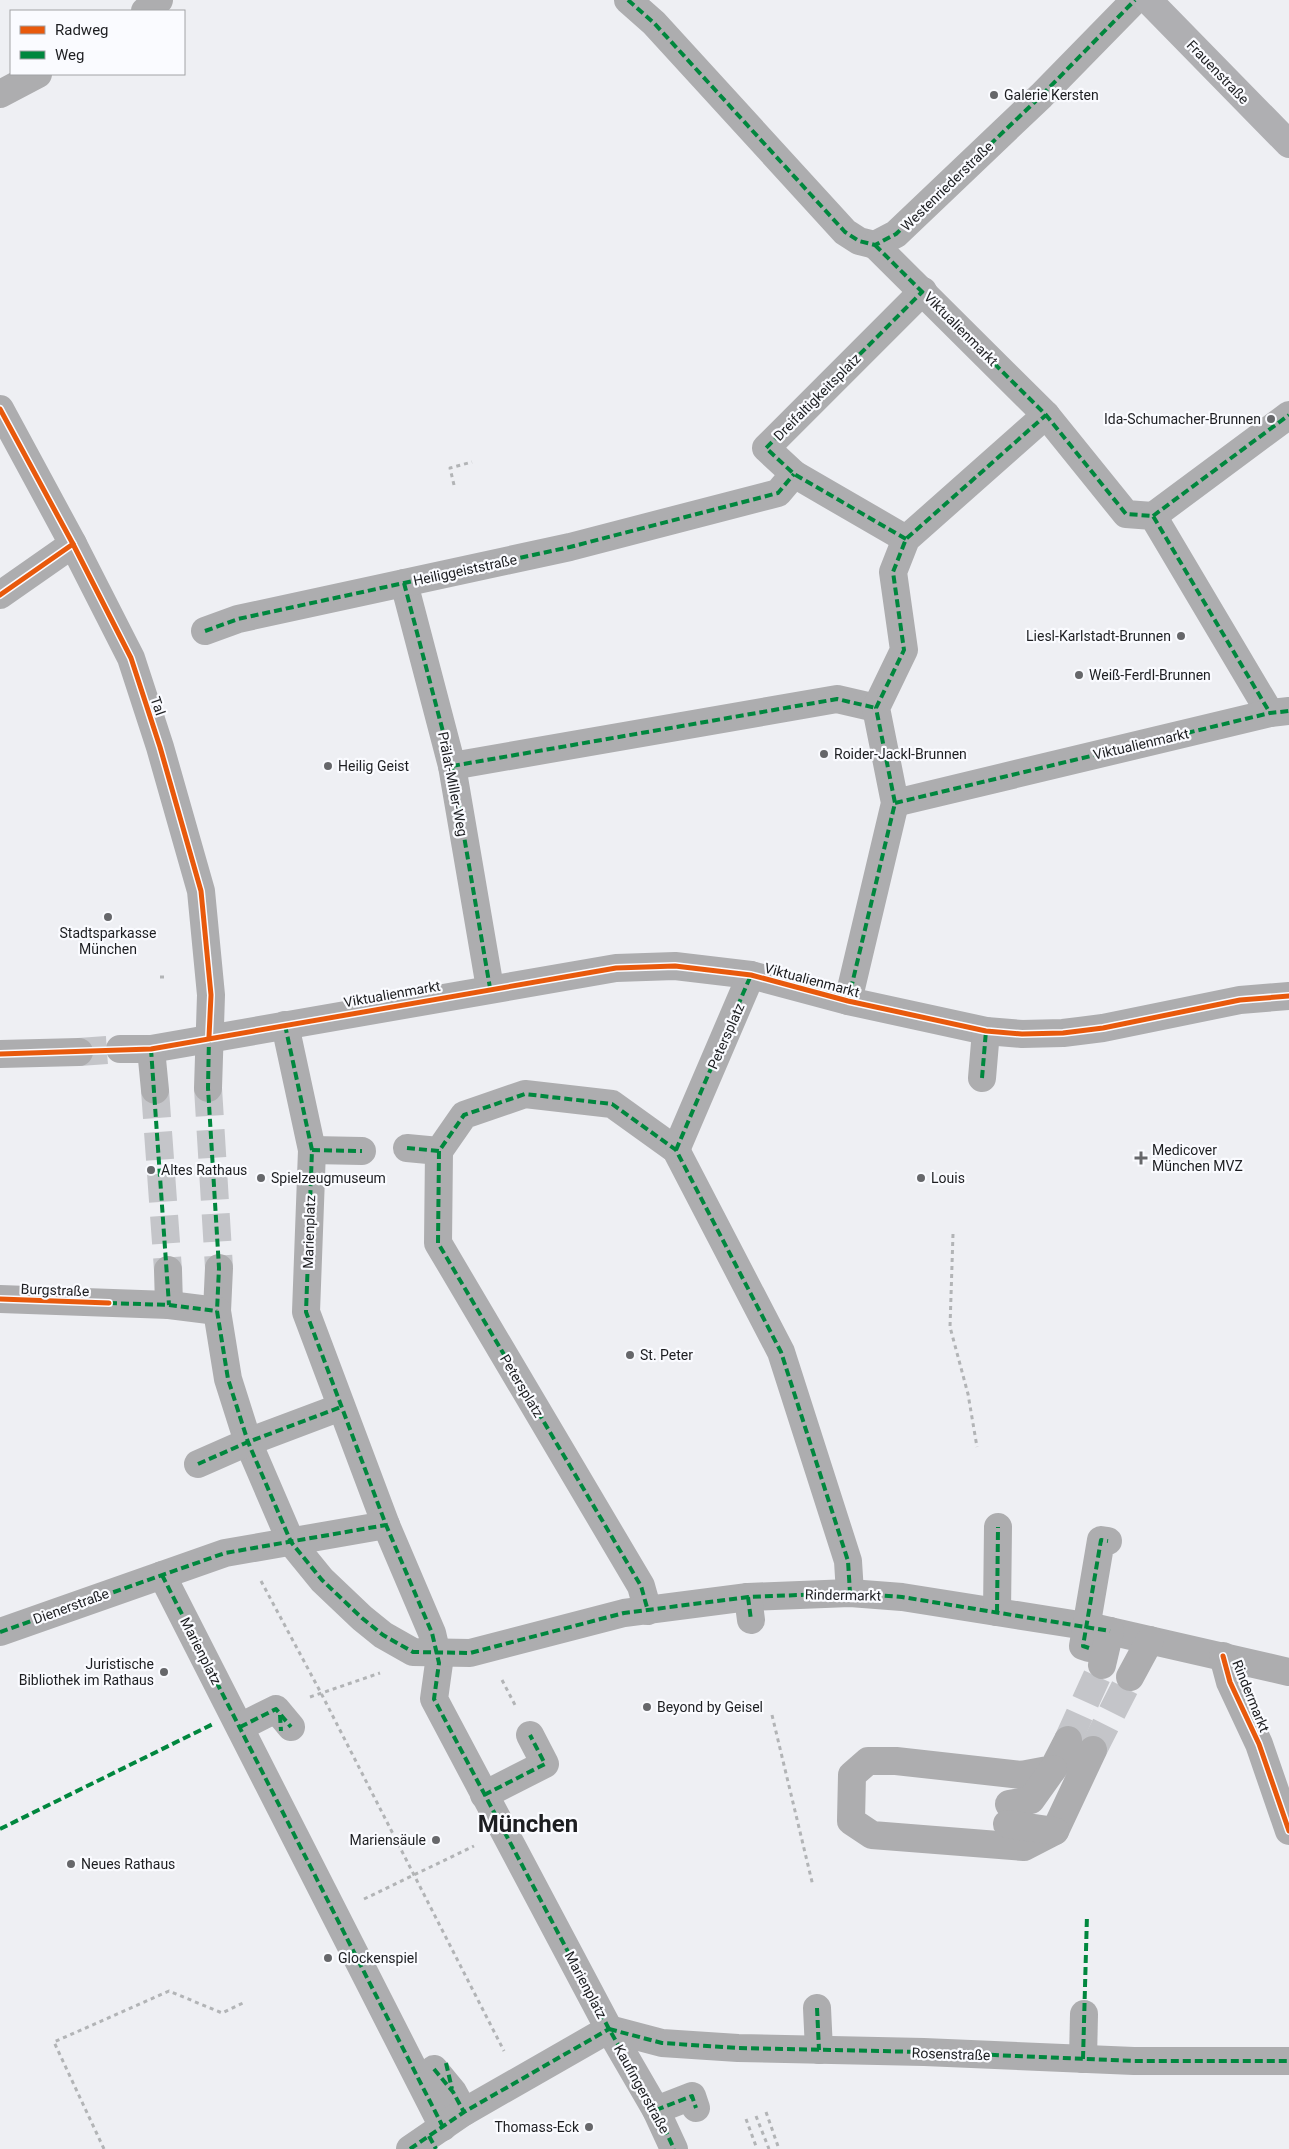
<svg xmlns="http://www.w3.org/2000/svg" width="1289" height="2149" viewBox="0 0 1289 2149" font-family="Roboto,sans-serif">
<style>
.lines{fill:none;stroke-linecap:round;stroke-linejoin:round}
.minor-tunnel{stroke:#c4c5c9;stroke-width:28;stroke-dasharray:28 14;stroke-linecap:butt}
.path{stroke:#b2b4b6;stroke-width:3;stroke-dasharray:4 4;stroke-linecap:butt}
.minor{stroke:#adadaf;stroke-width:28}
.major{stroke:#afafb2;stroke-width:28}
.quiet{stroke:#00873e;stroke-width:4;stroke-dasharray:8 4;stroke-linecap:butt}
.cycleway-casing{stroke:#fafbff;stroke-width:8}
.cycleway{stroke:#e8590c;stroke-width:5}
.poi-dot{fill:#66676a;stroke:#fafbff;stroke-width:2}
.labels{text-anchor:middle;stroke-width:4.5;stroke-linejoin:round;paint-order:stroke}
.street-label{font-size:14px;fill:#1d1e21;stroke:#fafbff}
.poi-label{font-size:14px;fill:#1d1e21;stroke:#fafbff;text-anchor:start}
.town-label{font-size:24px;font-weight:bold;fill:#1d1e21;stroke:#fafbff}
</style>
<rect width="100%" height="100%" fill="#eeeff3"/>
<g class="lines">
<g class="minor-tunnel">
<polyline points="79,1052 120,1049"/>
<polyline points="208,1088 219,1268"/>
<polyline points="155,1090 168,1270"/>
<polyline points="1068,1740 1102,1665"/>
<polyline points="1093,1750 1130,1677"/>
</g>
<g class="path">
<polyline points="454,485 450,468 472,462"/>
<polyline points="160,977 167,977"/>
<polyline points="953,1234 950,1327 968,1394 977,1447"/>
<polyline points="261,1581 321,1693 504,2051"/>
<polyline points="502,1680 515,1705"/>
<polyline points="310,1697 380,1673"/>
<polyline points="772,1715 813,1886"/>
<polyline points="364,1899 474,1846"/>
<polyline points="766,2112 779,2149"/>
<polyline points="756,2116 769,2149"/>
<polyline points="746,2119 757,2149"/>
<polyline points="104,2149 54,2042 169,1991 222,2013 243,2003"/>
</g>
<g class="minor">
<polyline points="628,0 654,23 845,232 859,241 875,245 896,234 1041,96 1135,0"/>
<polyline points="145,11 159,0"/>
<polyline points="0,94 38,74"/>
<polyline points="875,245 1046,415 1126,514 1153,516 1270,713"/>
<polyline points="0,409 73,544 131,658 160,747 201,891 211,995 208,1088"/>
<polyline points="1153,516 1289,415"/>
<polyline points="906,539 794,474 766,448 923,291"/>
<polyline points="404,583 452,766 490,988"/>
<polyline points="0,595 73,544"/>
<polyline points="205,631 238,619 570,547 778,493 794,474"/>
<polyline points="452,766 837,699 876,708"/>
<polyline points="895,803 1270,713 1289,711"/>
<polyline points="848,1001 895,803 876,708 904,650 893,572 906,539 1046,415"/>
<polyline points="285,1025 312,1150 306,1312 386,1525 432,1633 439,1663 434,1699 609,2029 656,2110 674,2149"/>
<polyline points="120,1049 151,1049 616,968 675,966 751,975 848,1001 986,1031 1022,1034 1063,1033 1103,1028 1240,1000 1289,996"/>
<polyline points="151,1049 155,1090"/>
<polyline points="0,1054 79,1052"/>
<polyline points="982,1078 986,1031"/>
<polyline points="407,1148 439,1151 464,1115 525,1094 612,1104 676,1150 781,1352 848,1561 850,1593"/>
<polyline points="312,1150 362,1151"/>
<polyline points="676,1150 751,975"/>
<polyline points="439,1151 438,1243 641,1586 648,1611"/>
<polyline points="219,1268 217,1311 228,1379 248,1442 291,1542 322,1580 362,1618 383,1635 413,1652 470,1653 624,1613 748,1597 850,1593 902,1597 1092,1627 1289,1672"/>
<polyline points="168,1270 169,1305"/>
<polyline points="0,1299 169,1305 217,1311"/>
<polyline points="198,1464 248,1442 341,1407"/>
<polyline points="162,1575 443,2127"/>
<polyline points="748,1597 751,1620"/>
<polyline points="997,1612 998,1527"/>
<polyline points="0,1632 225,1553 386,1525"/>
<polyline points="1089,1648 1083,1646 1101,1540 1108,1541"/>
<polyline points="1223,1656 1230,1682 1259,1744 1289,1831"/>
<polyline points="1102,1665 1110,1631"/>
<polyline points="1130,1677 1150,1640"/>
<polyline points="240,1727 276,1709 291,1727"/>
<polyline points="1068,1740 1053,1769 1021,1775 896,1761 868,1761 852,1775 851,1821 872,1835 1024,1847 1055,1831 1093,1750"/>
<polyline points="484,1795 545,1764 530,1735"/>
<polyline points="1009,1804 1031,1800 1053,1769"/>
<polyline points="1007,1824 1055,1831"/>
<polyline points="817,2008 819,2050"/>
<polyline points="609,2029 662,2043 738,2048 924,2052 1134,2061 1289,2061"/>
<polyline points="1083,2059 1084,2014"/>
<polyline points="434,2069 453,2092 464,2112"/>
<polyline points="656,2110 692,2096 696,2108"/>
<polyline points="410,2149 464,2112 609,2029"/>
</g>
<polyline class="major" points="1148,0 1289,144"/>
<g class="quiet">
<polyline points="628,0 654,23 845,232 859,241 875,245 896,234 1041,96 1135,0"/>
<polyline points="875,245 1046,415 1126,514 1153,516 1270,713"/>
<polyline points="1153,516 1289,415"/>
<polyline points="906,539 794,474 766,448 923,291"/>
<polyline points="404,583 452,766 490,988"/>
<polyline points="205,631 238,619 570,547 778,493 794,474"/>
<polyline points="452,766 837,699 876,708"/>
<polyline points="895,803 1270,713 1289,711"/>
<polyline points="848,1001 895,803 876,708 904,650 893,572 906,539 1046,415"/>
<polyline points="285,1025 312,1150 306,1312 386,1525 432,1633 439,1663 434,1699 609,2029 656,2110 674,2149"/>
<polyline points="211,1037 209,1037 208,1088 219,1268 217,1311 228,1379 248,1442 291,1542 322,1580 362,1618 383,1635 413,1652 470,1653 624,1613 748,1597 850,1593 902,1597 1110,1631"/>
<polyline points="151,1049 169,1305"/>
<polyline points="982,1078 986,1031"/>
<polyline points="407,1148 439,1151 464,1115 525,1094 612,1104 676,1150 781,1352 848,1561 850,1593"/>
<polyline points="312,1150 362,1151"/>
<polyline points="676,1150 751,975"/>
<polyline points="439,1151 438,1243 641,1586 648,1611"/>
<polyline points="109,1303 169,1305 217,1311"/>
<polyline points="198,1464 248,1442 341,1407"/>
<polyline points="162,1575 443,2127"/>
<polyline points="748,1597 751,1620"/>
<polyline points="997,1612 998,1527"/>
<polyline points="0,1632 225,1553 386,1525"/>
<polyline points="1089,1648 1083,1646 1101,1540 1108,1541"/>
<polyline points="280,1715 281,1731"/>
<polyline points="240,1727 276,1709 291,1727"/>
<polyline points="484,1795 545,1764 530,1735"/>
<polyline points="0,1829 215,1723"/>
<polyline points="817,2008 819,2050"/>
<polyline points="609,2029 662,2043 738,2048 924,2052 1134,2061 1289,2061"/>
<polyline points="1083,2059 1087,1915"/>
<polyline points="446,2063 452,2089"/>
<polyline points="434,2069 453,2092 464,2112"/>
<polyline points="656,2110 692,2096 696,2108"/>
<polyline points="429,2136 436,2149"/>
<polyline points="410,2149 464,2112 609,2029"/>
</g>
<defs>
<g id="cycleway">
<polyline points="0,409 73,544 131,658 160,747 201,891 211,995 209,1037"/>
<polyline points="0,595 73,544"/>
<polyline points="0,1054 151,1049 616,968 675,966 751,975 848,1001 986,1031 1022,1034 1063,1033 1103,1028 1240,1000 1289,996"/>
<polyline points="0,1299 109,1303"/>
<polyline points="1223,1656 1230,1682 1259,1744 1289,1831"/>
</g>
</defs>
<use href="#cycleway" class="cycleway-casing"/>
<use href="#cycleway" class="cycleway"/>
</g>
<g class="poi-dot">
<circle cx="994" cy="95" r="5"/>
<circle cx="1271" cy="419" r="5"/>
<circle cx="1181" cy="636" r="5"/>
<circle cx="1079" cy="675" r="5"/>
<circle cx="824" cy="754" r="5"/>
<circle cx="328" cy="766" r="5"/>
<circle cx="108" cy="917" r="5"/>
<path d="M1138.5 1150.5h5v5h5v5h-5v5h-5v-5h-5v-5h5z"/>
<circle cx="151" cy="1170" r="5"/>
<circle cx="261" cy="1178" r="5"/>
<circle cx="921" cy="1178" r="5"/>
<circle cx="630" cy="1355" r="5"/>
<circle cx="164" cy="1672" r="5"/>
<circle cx="647" cy="1707" r="5"/>
<circle cx="436" cy="1840" r="5"/>
<circle cx="71" cy="1864" r="5"/>
<circle cx="328" cy="1958" r="5"/>
<circle cx="589" cy="2127" r="5"/>
</g>
<g class="labels">
<g class="street-label">
<text transform="translate(1218 72) rotate(46)" y="5">Frauenstraße</text>
<text transform="translate(947 186) rotate(-44)" y="5">Westenriederstraße</text>
<text transform="translate(961 329) rotate(45)" y="5">Viktualienmarkt</text>
<text transform="translate(817 397) rotate(-45)" y="5">Dreifaltigkeitsplatz</text>
<text transform="translate(465 570) rotate(-12)" y="5">Heiliggeiststraße</text>
<text transform="translate(158 706) rotate(71)" y="5">Tal</text>
<text transform="translate(1141 744) rotate(-13)" y="5">Viktualienmarkt</text>
<text transform="translate(453 784) rotate(79)" y="5">Prälat-Miller-Weg</text>
<text transform="translate(812 980) rotate(15)" y="5">Viktualienmarkt</text>
<text transform="translate(392 994) rotate(-10)" y="5">Viktualienmarkt</text>
<text transform="translate(726 1036) rotate(-66)" y="5">Petersplatz</text>
<text transform="translate(309 1232) rotate(-88)" y="5">Marienplatz</text>
<text transform="translate(55 1290) rotate(2)" y="5">Burgstraße</text>
<text transform="translate(522 1386) rotate(59)" y="5">Petersplatz</text>
<text transform="translate(843 1595) rotate(1)" y="5">Rindermarkt</text>
<text transform="translate(71 1606) rotate(-20)" y="5">Dienerstraße</text>
<text transform="translate(201 1651) rotate(63)" y="5">Marienplatz</text>
<text transform="translate(1251 1696) rotate(68)" y="5">Rindermarkt</text>
<text transform="translate(586 1985) rotate(62)" y="5">Marienplatz</text>
<text transform="translate(951 2054) rotate(2)" y="5">Rosenstraße</text>
<text transform="translate(642 2089) rotate(61)" y="5">Kaufingerstraße</text>
</g>
<g class="poi-label">
<text x="1004" y="100">Galerie Kersten</text>
<text x="1261" y="424" text-anchor="end">Ida-Schumacher-Brunnen</text>
<text x="1171" y="641" text-anchor="end">Liesl-Karlstadt-Brunnen</text>
<text x="1089" y="680">Weiß-Ferdl-Brunnen</text>
<text x="834" y="759">Roider-Jackl-Brunnen</text>
<text x="338" y="771">Heilig Geist</text>
<text x="108" y="938" text-anchor="middle">Stadtsparkasse<tspan x="108" dy="16">München</tspan></text>
<text x="1152" y="1155">Medicover<tspan x="1152" dy="16">München MVZ</tspan></text>
<text x="161" y="1175">Altes Rathaus</text>
<text x="271" y="1183">Spielzeugmuseum</text>
<text x="931" y="1183">Louis</text>
<text x="640" y="1360">St. Peter</text>
<text x="154" y="1669" text-anchor="end">Juristische<tspan x="154" dy="16">Bibliothek im Rathaus</tspan></text>
<text x="657" y="1712">Beyond by Geisel</text>
<text x="426" y="1845" text-anchor="end">Mariensäule</text>
<text x="81" y="1869">Neues Rathaus</text>
<text x="338" y="1963">Glockenspiel</text>
<text x="579" y="2132" text-anchor="end">Thomass-Eck</text>
</g>
<g class="town-label">
<text x="528" y="1832">München</text>
</g>
</g>
<rect x="10" y="10" width="175" height="65" fill="#fafbff" stroke="#a2a3a6"/>
<rect x="20" y="26" width="25" height="8" fill="#e8590c" stroke="#a2a3a6"/>
<text x="55" y="35" font-size="15" fill="#1d1e21">Radweg</text>
<rect x="20" y="51" width="25" height="8" fill="#00873e" stroke="#a2a3a6"/>
<text x="55" y="60" font-size="15" fill="#1d1e21">Weg</text>
</svg>
